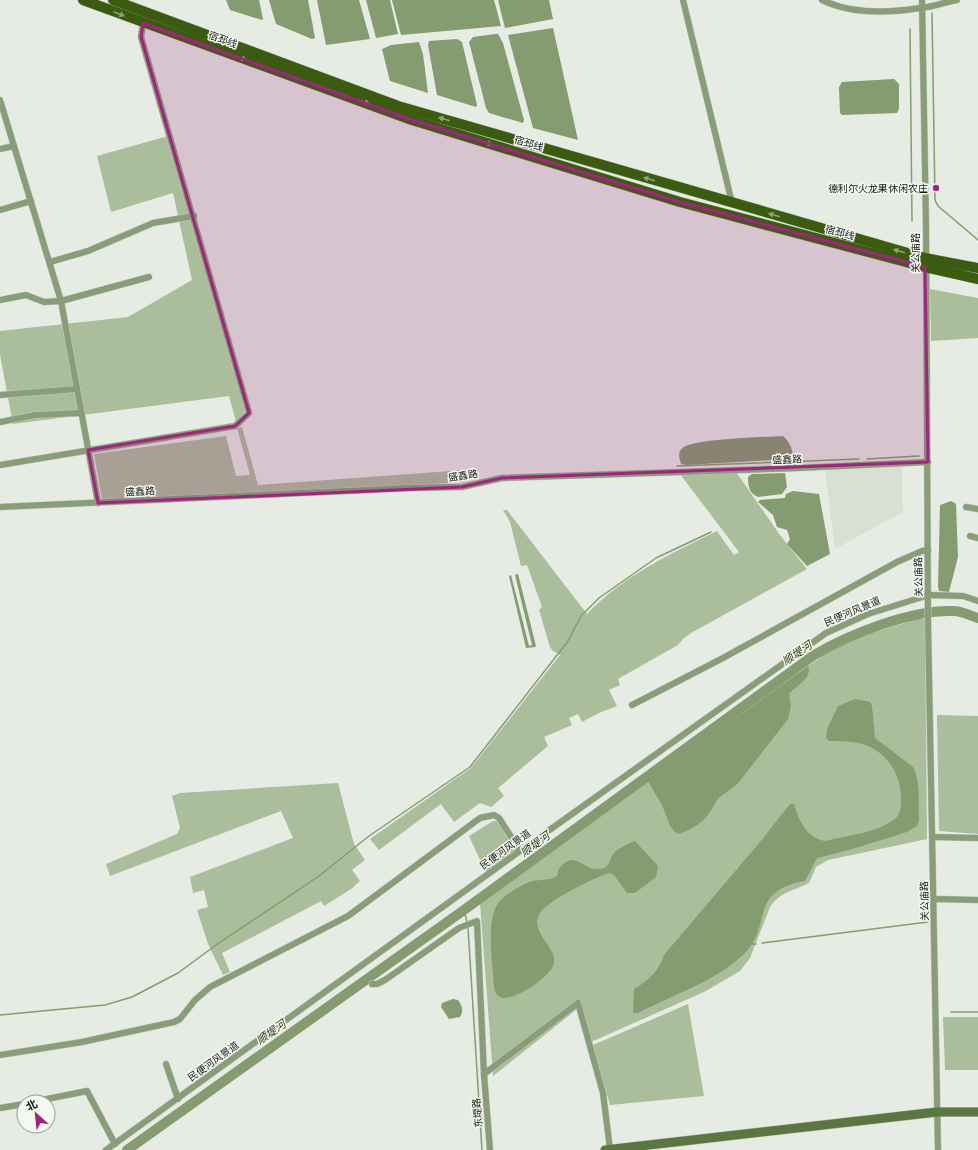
<svg xmlns="http://www.w3.org/2000/svg" width="978" height="1150" viewBox="0 0 978 1150" font-family="'DM Sans','Noto Sans SC',sans-serif">
<style>
.built{fill:#d8e0d1}
.green{fill:#abbe9b}
.water{fill:#849c70}
.lines{fill:none;stroke-linecap:round;stroke-linejoin:round}
.stream{stroke:#849c70;stroke-width:1.5}
.river{stroke:#849c70;stroke-width:10}
.street-casing{stroke:#c4c9c2;stroke-width:7}
.secondary-casing{stroke:#c4c9c2;stroke-width:10}
.primary-casing{stroke:#c4c9c2;stroke-width:11}
.street{stroke:#889d78;stroke-width:6}
.secondary{stroke:#5b7740;stroke-width:9}
.primary{stroke:#3b5c10;stroke-width:10}
.oneway{fill:#8ea275}
.marked{fill:#9f267e;fill-opacity:0.2;stroke:#9f267e;stroke-width:3;stroke-linejoin:round}
.poi-dot{fill:#9f267e;stroke:#f4f8f0;stroke-width:1.5}
.labels{text-anchor:middle;stroke-width:3;stroke-linejoin:round;paint-order:stroke}
.street-label{font-size:10px;fill:#141613;stroke:#f4f8f0}
.poi-label{font-size:10px;fill:#141613;stroke:#f4f8f0;text-anchor:end}
.water-label{font-size:11px;font-style:italic;fill:#1c3100;stroke:#f4f8f0}
</style>
<rect width="100%" height="100%" fill="#e6ebe3"/>
<polygon class="built" points="902,466 903,512 835,549 825,470"/>
<g class="green">
<polygon points="168,136 245,411 236,422 229,396 13,424 0,355 0,331 128,317 192,280 173,193 111,212 97,156"/>
<polygon points="930,289 978,298 978,338 931,341"/>
<polygon points="242,427 258,485 479,469 476,473 454,476 453,483 102,499 94,454 226,436 236,476 250,475 237,428"/>
<path d="M736,472L780,535L807,569L691,633L683,639L678,645L618,679L620,685L609,690L617,706L599,713L582,722L578,714L569,718L572,725L544,737L548,746L498,788L504,796L491,807L480,803L454,822L441,804L379,850L370,839L471,768L560,655L553,651L550,647L539,610L542,607L527,565L521,566L510,522L503,510H507L587,614C623,576 670,554 717,531L734,555L739,552L680,474Z"/>
<path d="M918,619H925L927,839L828,860L816,867L809,883C793,891 781,891 770,907L750,958L740,971L704,992L591,1042L581,1006L493,1076L480,903L829,651L868,634Z"/>
<polygon points="937,715 978,716 978,834 939,831"/>
<polygon points="338,783 354,844 365,860 352,870 360,881 351,889 324,906 321,901 222,953 230,972 223,975 208,944 197,910 208,907 204,890 193,893 190,877 293,838 281,811 110,876 106,864 177,834 180,828 172,796 180,793"/>
<polygon points="493,821 498,821 518,850 486,873 469,836"/>
<polygon points="688,1004 704,1096 610,1105 593,1045"/>
<polygon points="943,1017 978,1017 978,1070 945,1070"/>
</g>
<g class="water">
<polygon points="226,0 259,0 263,19 262,20 230,10"/>
<polygon points="269,0 308,0 315,38 312,39 276,24"/>
<polygon points="317,0 359,0 370,39 326,45"/>
<polygon points="366,0 390,0 398,34 376,38"/>
<polygon points="392,0 494,0 501,26 401,35"/>
<polygon points="498,0 549,0 553,19 505,28"/>
<polygon points="553,28 578,140 533,128 508,35"/>
<polygon points="495,34 498,34 503,43 524,120 523,123 489,113 486,108 469,42 473,37"/>
<polygon points="457,39 462,42 477,105 476,107 437,95 428,45 429,41"/>
<polygon points="419,42 423,54 428,93 390,81 382,49 391,45"/>
<polygon points="894,79 899,84 899,109 897,113 842,115 840,113 839,87 842,82"/>
<path d="M783,436C789,441 793,449 793,457L791,459L686,465L681,464C679,458 677,451 684,447C698,439 763,437 783,436Z"/>
<path d="M785,473L787,487L782,494L758,497C749,494 748,485 748,477L752,474Z"/>
<polygon points="793,491 819,494 830,554 807,566 787,544 790,539 787,530 777,527 773,515 758,502 760,500 785,498 786,494"/>
<polygon points="951,501 956,504 958,557 949,592 939,591 938,587 940,505"/>
<polygon points="518,574 536,646 535,647 526,648 509,576 511,575 529,646 532,645 515,575"/>
<path d="M808,666C813,678 796,686 789,694L791,706L788,719L739,782C733,789 725,792 719,798C715,802 713,808 710,812C704,822 691,830 679,834L675,832L670,826L662,805L648,781Z"/>
<path d="M855,699L870,702L872,706L875,738L913,767C921,782 918,804 919,820L917,826L907,832L849,850L817,858L805,881C748,891 773,924 745,953C715,982 674,994 638,1013H633L634,989C648,981 659,971 664,955L760,842L790,804H794C799,821 807,839 826,841C850,834 876,834 896,818C901,813 901,804 901,798C901,776 889,755 868,746C857,741 841,741 829,741L826,738L827,729L838,706Z"/>
<path d="M635,841L658,866L656,877L635,893H627L614,875L609,873C594,878 548,900 540,913C528,932 557,946 554,963C553,975 513,1003 500,997C496,995 495,991 494,987C493,965 485,919 499,902C506,894 518,887 527,883C537,878 547,882 557,876C558,867 562,864 570,860C582,859 585,870 599,869C609,869 609,861 613,854C618,848 628,844 635,841Z"/>
<path d="M453,999L458,1000C462,1006 464,1010 460,1017L449,1019L441,1007L442,1003Z"/>
</g>
<g class="lines">
<g class="stream">
<polyline points="932,13 935,200 938,206 978,240"/>
<polyline points="910,29 912,221"/>
<polyline points="867,459 919,456"/>
<polyline points="677,466 859,459"/>
<polyline points="464,910 467,922"/>
<polyline points="468,928 482,1150"/>
<polyline points="762,943 928,922"/>
<polyline points="751,944 756,944"/>
<polyline points="951,1012 978,1012"/>
<polyline points="0,1015 105,1005 132,997 178,973 216,945 319,876 369,836 470,767 568,641 581,616 599,598 656,558 711,532"/>
</g>
<path class="river" d="M127,1150L464,910L814,655C850,634 912,609 954,611C962,611 971,616 978,618"/>
<defs>
<g id="street">
<polyline points="683,0 732,203"/>
<path d="M822,0C851,14 889,13 920,8C933,7 945,2 957,0"/>
<polyline points="922,0 926,225 928,622 938,1150"/>
<polyline points="0,100 61,301 98,503"/>
<polyline points="0,149 14,146"/>
<polyline points="0,210 31,201"/>
<polyline points="50,262 88,251 153,223 194,216"/>
<polyline points="0,300 26,295 44,302 61,301 149,277"/>
<polyline points="0,395 77,389"/>
<polyline points="0,422 35,415 81,413"/>
<polyline points="0,465 235,426 249,413 141,37 143,23"/>
<polyline points="0,507 411,488 462,487 502,478 799,468 928,462"/>
<polyline points="966,507 978,509"/>
<polyline points="970,536 978,538"/>
<polyline points="632,705 723,658 897,562 922,551 928,550"/>
<polyline points="933,837 978,838"/>
<polyline points="934,899 978,900"/>
<polyline points="372,984 377,984 385,980 459,928 477,921 484,1074 490,1150"/>
<polyline points="0,1055 82,1042 174,1022 180,1019 195,1000 210,987 348,916 480,818 494,815 499,818 520,851"/>
<polyline points="166,1064 178,1099"/>
<polyline points="484,1074 578,1003 603,1093 610,1149"/>
<polyline points="32,1102 87,1091 115,1144"/>
<polyline points="0,1108 24,1104"/>
<polyline points="106,1150 520,851 826,633 868,614 929,595 963,596 978,601"/>
</g>
<polyline id="secondary" points="605,1150 937,1112 978,1112"/>
<g id="primary">
<polyline points="83,0 412,120 680,202 925,267 978,279"/>
<polyline points="113,0 398,106 925,258 978,268"/>
</g>
</defs>
<use href="#street" class="street-casing"/>
<use href="#secondary" class="secondary-casing"/>
<use href="#primary" class="primary-casing"/>
<use href="#street" class="street"/>
<use href="#secondary" class="secondary"/>
<use href="#primary" class="primary"/>
</g>
<defs><path id="oneway-solid" d="M-6-.8H1V-3.2L6.5 0L1 3.2V.8H-6Z"/></defs>
<g class="oneway">
<use href="#oneway-solid" transform="translate(119 14) rotate(21)"/>
<use href="#oneway-solid" transform="translate(241 58) rotate(20)"/>
<use href="#oneway-solid" transform="translate(364 102) rotate(20)"/>
<use href="#oneway-solid" transform="translate(444 119) rotate(-164)"/>
<use href="#oneway-solid" transform="translate(487 143) rotate(17)"/>
<use href="#oneway-solid" transform="translate(649 179) rotate(-164)"/>
<use href="#oneway-solid" transform="translate(774 215) rotate(-164)"/>
<use href="#oneway-solid" transform="translate(899 251) rotate(-164)"/>
</g>
<path class="marked" d="M143,23L412,120L680,202L925,267L928,462L502,478L462,487L98,503L88,450L235,426L249,413L141,37Z"/>
<circle class="poi-dot" cx="936" cy="188" r="4"/>
<g class="labels">
<g class="street-label">
<text transform="translate(223 39) rotate(20)" y="4">宿邳线</text>
<text transform="translate(529 143) rotate(17)" y="4">宿邳线</text>
<text transform="translate(840 232) rotate(15)" y="4">宿邳线</text>
<text transform="translate(915 253) rotate(-90)" y="4">关公庙路</text>
<text transform="translate(787 459) rotate(-2)" y="4">盛鑫路</text>
<text transform="translate(463 475) rotate(-8)" y="4">盛鑫路</text>
<text transform="translate(140 491) rotate(-3)" y="4">盛鑫路</text>
<text transform="translate(918 577) rotate(-91)" y="4">关公庙路</text>
<text transform="translate(852 611) rotate(-23)" y="4">民便河风景道</text>
<text transform="translate(505 849) rotate(-36)" y="4">民便河风景道</text>
<text transform="translate(924 901) rotate(-91)" y="4">关公庙路</text>
<text transform="translate(213 1061) rotate(-36)" y="4">民便河风景道</text>
<text transform="translate(477 1113) rotate(-95)" y="4">东堤路</text>
</g>
<g class="poi-label">
<text x="928" y="192">德利尔火龙果休闲农庄</text>
</g>
<g class="water-label">
<text transform="translate(797 653) rotate(-34)" y="4">顺堤河</text>
<text transform="translate(535 844) rotate(-36)" y="4">顺堤河</text>
<text transform="translate(271 1032) rotate(-35)" y="4">顺堤河</text>
</g>
</g>
<g transform="translate(36 1114) rotate(333)"><circle r="19" fill="#f4f8f0" stroke="#9a9e98"/>
<path d="M0-3L7 15L0 10L-7 15Z" fill="#9f267e"/>
<text y="-6" font-size="11" font-weight="bold" text-anchor="middle" fill="#141613">北</text>
</g>
</svg>
